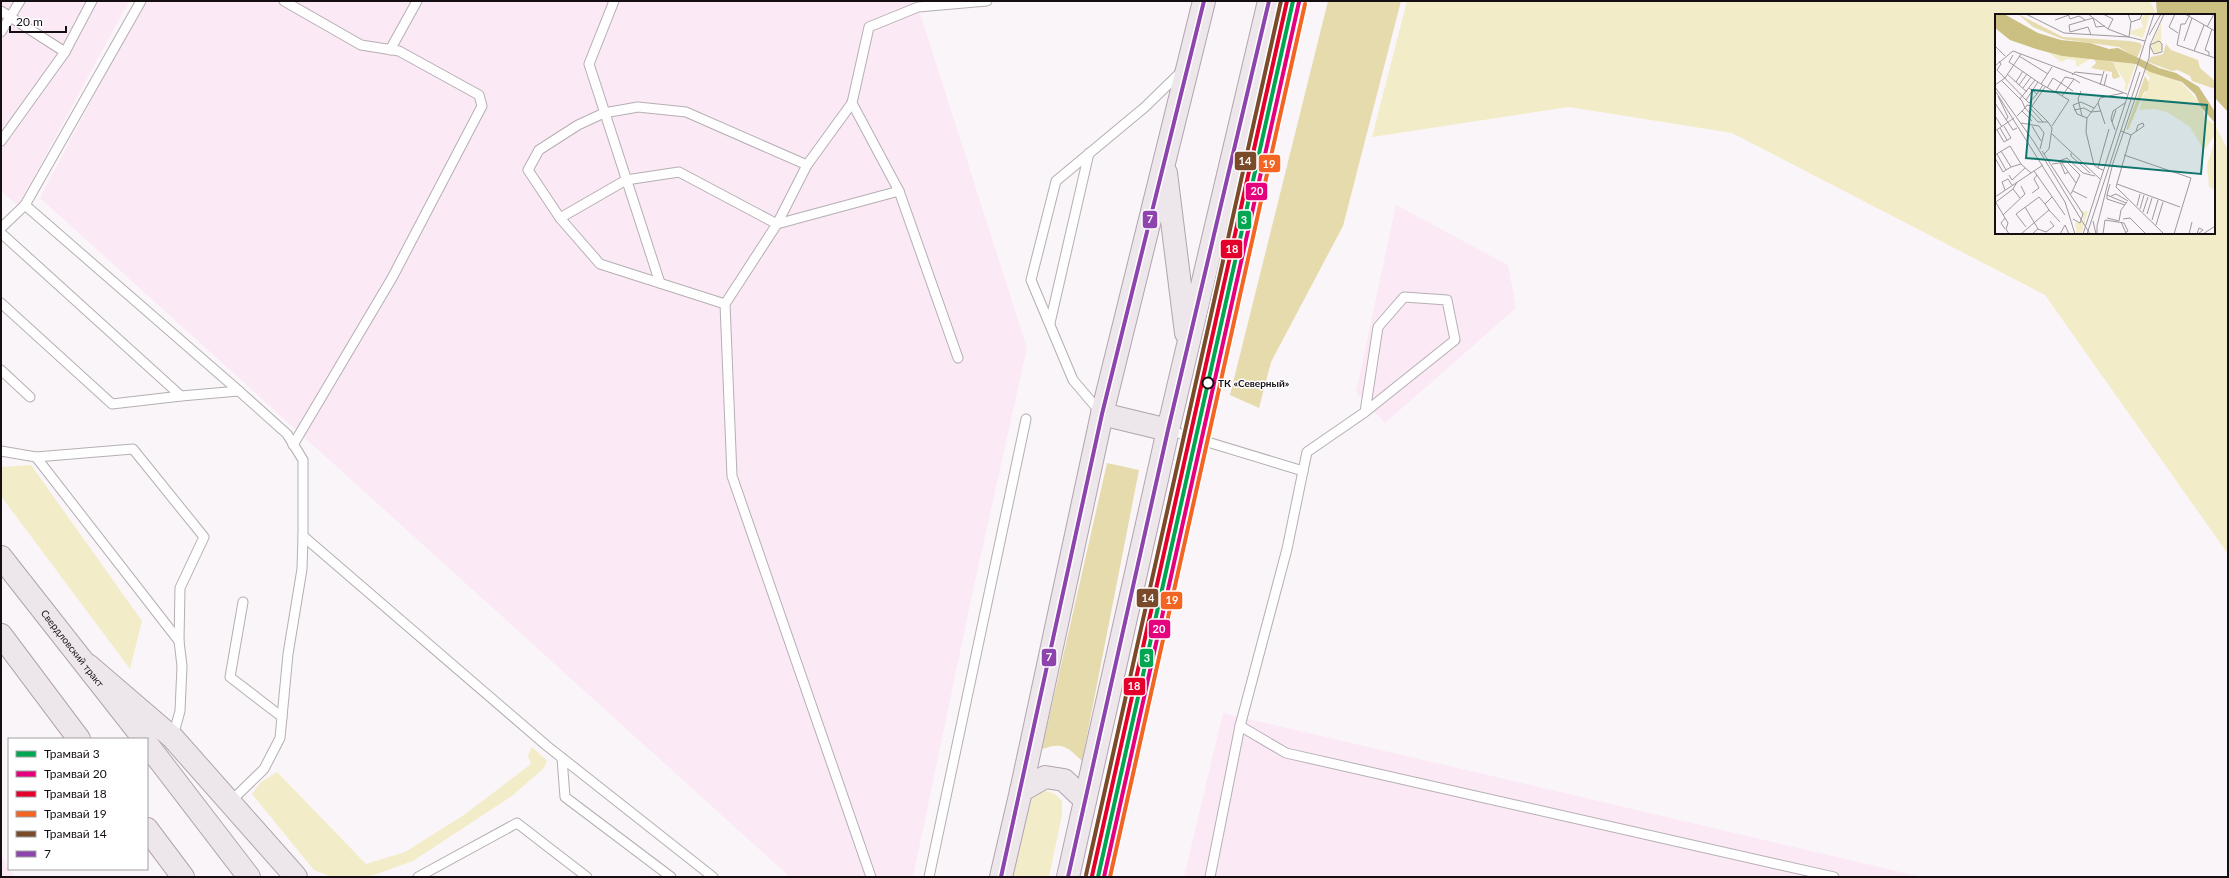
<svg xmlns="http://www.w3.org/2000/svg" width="2229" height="878" viewBox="0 0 2229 878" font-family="Lato,sans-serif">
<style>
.built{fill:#fce9f6}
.green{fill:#f3ecc9}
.forest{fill:#e6dbac}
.water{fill:#cbbf81}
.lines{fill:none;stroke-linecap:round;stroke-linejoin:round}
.service-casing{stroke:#b5afb3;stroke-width:11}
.primary-casing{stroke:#b1a4ae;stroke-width:24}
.service{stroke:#fefefe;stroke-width:9}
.primary{stroke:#ede7eb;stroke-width:22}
.bus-1-casing{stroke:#fff;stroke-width:7}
.bus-1{stroke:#8e44ad;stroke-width:4}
.tram-1-casing{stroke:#fff;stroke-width:7}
.tram-2-casing{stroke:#fff;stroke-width:7}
.tram-3-casing{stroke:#fff;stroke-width:7}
.tram-4-casing{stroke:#fff;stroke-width:7}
.tram-5-casing{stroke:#fff;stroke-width:7}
.tram-1{stroke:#00a651;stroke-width:4}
.tram-2{stroke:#e5007d;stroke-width:4}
.tram-3{stroke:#e4002b;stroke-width:4}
.tram-4{stroke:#f26522;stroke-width:4}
.tram-5{stroke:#7a4b2a;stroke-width:4}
.stop-dot{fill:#fff;stroke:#150e13;stroke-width:2}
.labels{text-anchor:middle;stroke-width:3;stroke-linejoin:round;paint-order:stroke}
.stop-label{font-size:10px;font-weight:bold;fill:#150e13;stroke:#fff;text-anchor:start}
.street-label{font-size:10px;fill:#150e13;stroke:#fff}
.inset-road{fill:none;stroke:#9e999c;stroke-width:1}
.view{fill:#0f766e;fill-opacity:0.15;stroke:#0f766e;stroke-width:2}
.inset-edge{fill:none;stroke:#150e13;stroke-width:2}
.line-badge{stroke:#fff;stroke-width:1.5}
.badge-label{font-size:11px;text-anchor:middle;font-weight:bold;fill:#fff}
</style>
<rect width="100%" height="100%" fill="#faf5f8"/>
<g class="built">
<polygon points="1,1 129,1 18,206 1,191"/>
<polygon points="144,1 916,1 1027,348 973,590 913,877 790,877 40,198"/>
<polygon points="1396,205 1508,265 1516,308 1385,423 1356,392"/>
<polygon points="1223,713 1922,877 1184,877"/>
<polygon points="1,855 9,869 15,877 1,877"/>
</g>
<g class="green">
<polygon points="1407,1 2150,1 2157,15 1996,15 1996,233 2214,233 2214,123 2228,150 2228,554 2045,295 1732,133 1569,107 1372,137"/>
<polygon points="31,465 142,621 130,669 1,496 1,467"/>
<polygon points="532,747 547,761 544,768 512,796 413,861 368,877 332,877 314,870 252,794 261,782 277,772 366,864 405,852 464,815 531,764 528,756"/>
<polygon points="1044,790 1055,794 1062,801 1062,815 1049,877 1013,877 1029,801 1035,794"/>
</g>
<g class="forest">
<polygon points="1328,1 1401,1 1343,226 1271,362 1259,408 1230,395"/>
<path d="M1107,463L1139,470L1082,761C1067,746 1062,742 1042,749Z"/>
</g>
<polygon class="water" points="2156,1 2228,1 2228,112 2214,97 2214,15 2157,15"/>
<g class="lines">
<defs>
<g id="service">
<polyline points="284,1 361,45 399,51 479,95 482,106 392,278 293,445"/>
<polyline points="614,1 589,64 660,283"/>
<polyline points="1,11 65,52 92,1"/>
<polyline points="1,32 20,1"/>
<polyline points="390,50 417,1"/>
<polyline points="852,103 807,165 777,224 725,304 732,476 871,877"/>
<polyline points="1,141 65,52"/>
<polyline points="25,205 141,1"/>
<polyline points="560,218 626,180 679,172 777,224 899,191"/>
<polyline points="1,228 25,205 239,391"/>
<polyline points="1,233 181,396 112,404 1,303"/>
<polyline points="725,304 600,264 560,218 528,170 539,150 578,125 604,113 638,107 686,112 807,165"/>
<polyline points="1050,323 1089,153"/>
<polyline points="958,358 899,191 852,103 869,27 918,7 987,1"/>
<polyline points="1,370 30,397"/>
<polyline points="181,396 239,391 287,434 303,460 303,536 302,569 288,654 280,738 264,769 230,802"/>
<polyline points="1101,413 1073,380 1031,280 1056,181 1145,107 1182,71"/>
<polyline points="1168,430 1303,471 1287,549 1240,726 1210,877"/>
<polyline points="1,451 36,457 133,449 204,537 180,588 179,641 182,666 180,711 173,736"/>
<polyline points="36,457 179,641"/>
<polyline points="1303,471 1307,452 1365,412 1455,340 1447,300 1404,297 1378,327 1365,412"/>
<polyline points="303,536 547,746 713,877"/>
<polyline points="243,602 230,677 282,717"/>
<polyline points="1240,726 1286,753 1834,877"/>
<polyline points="562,758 565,797 671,877"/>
<polyline points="418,877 517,823 587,877"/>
<polyline points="929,877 1026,419"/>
</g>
<g id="primary">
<polyline points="1166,173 1186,333"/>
<polyline points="1102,414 1168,430"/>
<path id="s1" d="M1,557L144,739"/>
<polyline points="1,635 79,739"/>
<polyline points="88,665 173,738 296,877"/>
<polyline points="147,744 249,877"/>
<polyline points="1021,791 1045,777 1064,780 1085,800"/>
<polyline points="147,829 183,877"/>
<polyline points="1001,877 1021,791 1102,414 1204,1"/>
<polyline points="1068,877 1168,430 1269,1"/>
</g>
</defs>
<use href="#service" class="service-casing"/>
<use href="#primary" class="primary-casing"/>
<use href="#service" class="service"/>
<use href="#primary" class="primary"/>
<defs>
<g id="bus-1">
<polyline points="1001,877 1102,414 1204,1"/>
<polyline points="1068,877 1168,430 1269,1"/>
</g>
</defs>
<use href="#bus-1" class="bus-1-casing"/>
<use href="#bus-1" class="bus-1"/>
<defs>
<polyline id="tram-1" points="1098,877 1293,1"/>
<polyline id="tram-2" points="1104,877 1299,2"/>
<polyline id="tram-3" points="1092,876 1287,1"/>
<polyline id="tram-4" points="1110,877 1305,4"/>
<polyline id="tram-5" points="1086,875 1281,1"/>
</defs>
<use href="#tram-1" class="tram-1-casing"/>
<use href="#tram-2" class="tram-2-casing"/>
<use href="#tram-3" class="tram-3-casing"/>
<use href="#tram-4" class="tram-4-casing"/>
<use href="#tram-5" class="tram-5-casing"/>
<use href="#tram-1" class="tram-1"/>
<use href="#tram-2" class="tram-2"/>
<use href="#tram-3" class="tram-3"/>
<use href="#tram-4" class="tram-4"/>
<use href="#tram-5" class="tram-5"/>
</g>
<circle class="stop-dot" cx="1208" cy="383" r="5.5"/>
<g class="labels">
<g class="stop-label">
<text x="1218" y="387">ТК «Северный»</text>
</g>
<g class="street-label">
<text dy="4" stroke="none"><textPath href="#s1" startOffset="116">Свердловский тракт</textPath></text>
</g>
</g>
<g transform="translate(1995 14)">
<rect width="220" height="220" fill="#faf5f8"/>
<path d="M149,0H155L148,24L135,20L136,17L148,13L146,6ZM166,9L167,35L163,40L159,38L156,33ZM54,39L67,42L95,45L82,53L80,46L72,45L66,48ZM118,48L141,50L131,77L129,76L131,70ZM151,54L187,69L204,88L211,105L220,110V121L209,136L195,113L172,98L159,95L144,96L155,63L150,59ZM220,126V176L214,173L212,151ZM87,197H93L86,220H82L80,209L89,207Z" fill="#f3ecc9"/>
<path d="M23,0L68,23L135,27L145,29L147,32L142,44L124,33L67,25L38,13ZM171,30L176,36L203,46L205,54L220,67V75L197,67L195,62L183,56L177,57L153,48L156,43L168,40ZM99,45L118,48L125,63L119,65L117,63V58L96,54L101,49ZM150,62L154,69L153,76L149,78L133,116L131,115Z" fill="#e6dbac"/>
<path d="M0,0H9L43,19L66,26L95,29L114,35L123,34L164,54L181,59L204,73L220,98V109L206,93L200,80L187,68L155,58L141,50L67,42L41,35L15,26L0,14Z" fill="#cbbf81"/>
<path class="inset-road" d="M31,0L69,19L134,23L150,27M73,0L75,5L84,2L90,6M93,0L113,15L134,23L136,8L133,0M108,0L118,5L113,15M180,0L174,13L183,19M190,0L220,17M195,0L190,10H186L182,31L220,44M60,6L74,1M136,8L145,5L147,0M212,13L219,0M96,21L93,13L75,18L74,11L98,4L101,13L110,12M154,21L166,0M189,27L197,4M0,32L10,42M155,32L159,40L167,38V30L164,27L155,31M199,37L209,11M18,41L14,48L40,66M24,42L53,60M214,42V38L210,36L217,15M4,47L6,50L2,56L34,89L42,80M0,52L18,37L132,80M12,60L32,78M77,61L80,58L107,61M7,67L27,87L30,94L22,102M21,68L28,57M46,70L74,86L57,112M0,71L10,64L26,40M24,71L32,60M105,71L109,57M109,72L112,60M0,73L39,128L95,220M28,74L36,63M34,74L42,80L48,71M52,74L58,64L78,77M86,77L83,85L87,102M1,78L70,188L80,220M60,78L70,63L79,65M3,82L13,103L11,106M67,82L79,65L85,69M25,85L40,66L46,70L57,53M31,86L43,68M0,89L18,116L22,114M37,92L50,73M35,94L48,108H43L30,94L32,91L37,92L53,108M79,96L89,94L96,98L106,97M27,97L37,107M0,102L7,113M92,104L82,100L78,91L86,88L99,94M48,108H53L57,114L54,135L49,140M117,108L121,96M26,109L44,112L49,119L45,135M110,110L103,89L105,84L128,79M37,112L46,127M5,114L12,126M2,116L9,128L16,124L9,112M120,116L116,105L118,97L130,89M0,117L19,104M126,117L136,121L121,173L169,220M57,120L105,165M136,121L149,112L148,109L143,111L141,117M6,137L16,153L26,150M47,137L88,200L85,209L78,205M76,139V142L95,159M2,140L11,156L16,153M0,141L15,132L26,150L36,159M129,141L196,164L179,220M0,144L8,158L11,156M64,147L72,144L88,159L100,162M65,148L70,160L73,158M67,149L81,169M57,150L72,148L85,161L76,180M103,154L99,151L91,118L92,104L103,89M108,156L103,154L114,115M39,157L70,201M14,161L17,166L30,154M22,168L18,175L25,184M115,170L112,181L131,189M122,170L185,193M10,176L7,168L13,165L17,171M78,177L92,184M37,179L44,174L39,165L42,161M112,181V185L130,191M116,182L121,180L133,187M0,183L48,151M0,187L13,209L11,215L14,220M1,188L18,175M142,192L145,180M30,193L43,215M145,195L149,181M54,196L65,208M148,198L153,183M152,200L157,184M8,201L30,180L26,172M10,204L6,209L10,215M112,204L124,207L126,196L132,188M128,205L135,204L151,220M157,206L163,186M98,207L101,220M126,208L131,219M161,211L168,188M31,213L21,200L44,183L50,190M26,220L54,196L50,190L57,183M37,220L43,215L51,218L59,212L55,207M65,220L70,211L74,220M88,220L159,0M92,220L145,58M102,220V212L118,149L154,44L155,31L169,0M108,220L110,206L129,209L133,217L129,220M194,220L197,208M202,220L204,214L208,216L203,220M208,220L220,212"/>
<path class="view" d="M37,76L212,91L206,160L31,144Z"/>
<rect width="220" height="220" class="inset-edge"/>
</g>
<g class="line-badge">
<rect x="1234" y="151" width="23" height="20" rx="4" fill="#7a4b2a"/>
<rect x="1258" y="154" width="23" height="19" rx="4" fill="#f26522"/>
<rect x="1245" y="182" width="23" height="19" rx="4" fill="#e5007d"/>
<rect x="1142" y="210" width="16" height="19" rx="4" fill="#8e44ad"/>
<rect x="1237" y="210" width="15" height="20" rx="4" fill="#00a651"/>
<rect x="1220" y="239" width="23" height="20" rx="4" fill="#e4002b"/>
<rect x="1136" y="588" width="23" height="20" rx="4" fill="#7a4b2a"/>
<rect x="1160" y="591" width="23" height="19" rx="4" fill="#f26522"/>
<rect x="1148" y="619" width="23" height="20" rx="4" fill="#e5007d"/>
<rect x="1041" y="648" width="16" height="19" rx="4" fill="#8e44ad"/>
<rect x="1139" y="648" width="15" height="20" rx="4" fill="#00a651"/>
<rect x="1123" y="677" width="23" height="19" rx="4" fill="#e4002b"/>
</g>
<g class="badge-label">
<text x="1245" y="165">14</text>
<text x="1269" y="168">19</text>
<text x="1257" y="195">20</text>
<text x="1150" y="223">7</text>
<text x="1244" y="224">3</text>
<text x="1232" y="253">18</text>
<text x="1148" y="602">14</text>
<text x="1172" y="604">19</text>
<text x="1159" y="633">20</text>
<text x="1049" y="661">7</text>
<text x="1147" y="662">3</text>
<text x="1134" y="690">18</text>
</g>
<rect width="2229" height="878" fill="none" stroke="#150e13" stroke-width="4"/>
<rect x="8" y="738" width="140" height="132" fill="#ffffff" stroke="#a19fa1"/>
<rect x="16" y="751" width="20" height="6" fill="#00a651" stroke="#a19fa1"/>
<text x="44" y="758" font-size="12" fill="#150e13">Трамвай 3</text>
<rect x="16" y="771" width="20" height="6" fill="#e5007d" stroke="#a19fa1"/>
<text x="44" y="778" font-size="12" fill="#150e13">Трамвай 20</text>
<rect x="16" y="791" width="20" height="6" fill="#e4002b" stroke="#a19fa1"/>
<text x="44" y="798" font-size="12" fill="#150e13">Трамвай 18</text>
<rect x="16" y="811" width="20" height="6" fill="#f26522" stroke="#a19fa1"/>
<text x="44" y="818" font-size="12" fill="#150e13">Трамвай 19</text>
<rect x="16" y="831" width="20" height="6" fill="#7a4b2a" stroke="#a19fa1"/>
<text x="44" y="838" font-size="12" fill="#150e13">Трамвай 14</text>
<rect x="16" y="851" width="20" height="6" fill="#8e44ad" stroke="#a19fa1"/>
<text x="44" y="858" font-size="12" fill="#150e13">7</text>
<path d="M10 26v6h56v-6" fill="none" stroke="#150e13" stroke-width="2"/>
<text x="16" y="26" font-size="12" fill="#150e13" stroke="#ffffff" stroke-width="3" paint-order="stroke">20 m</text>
</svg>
